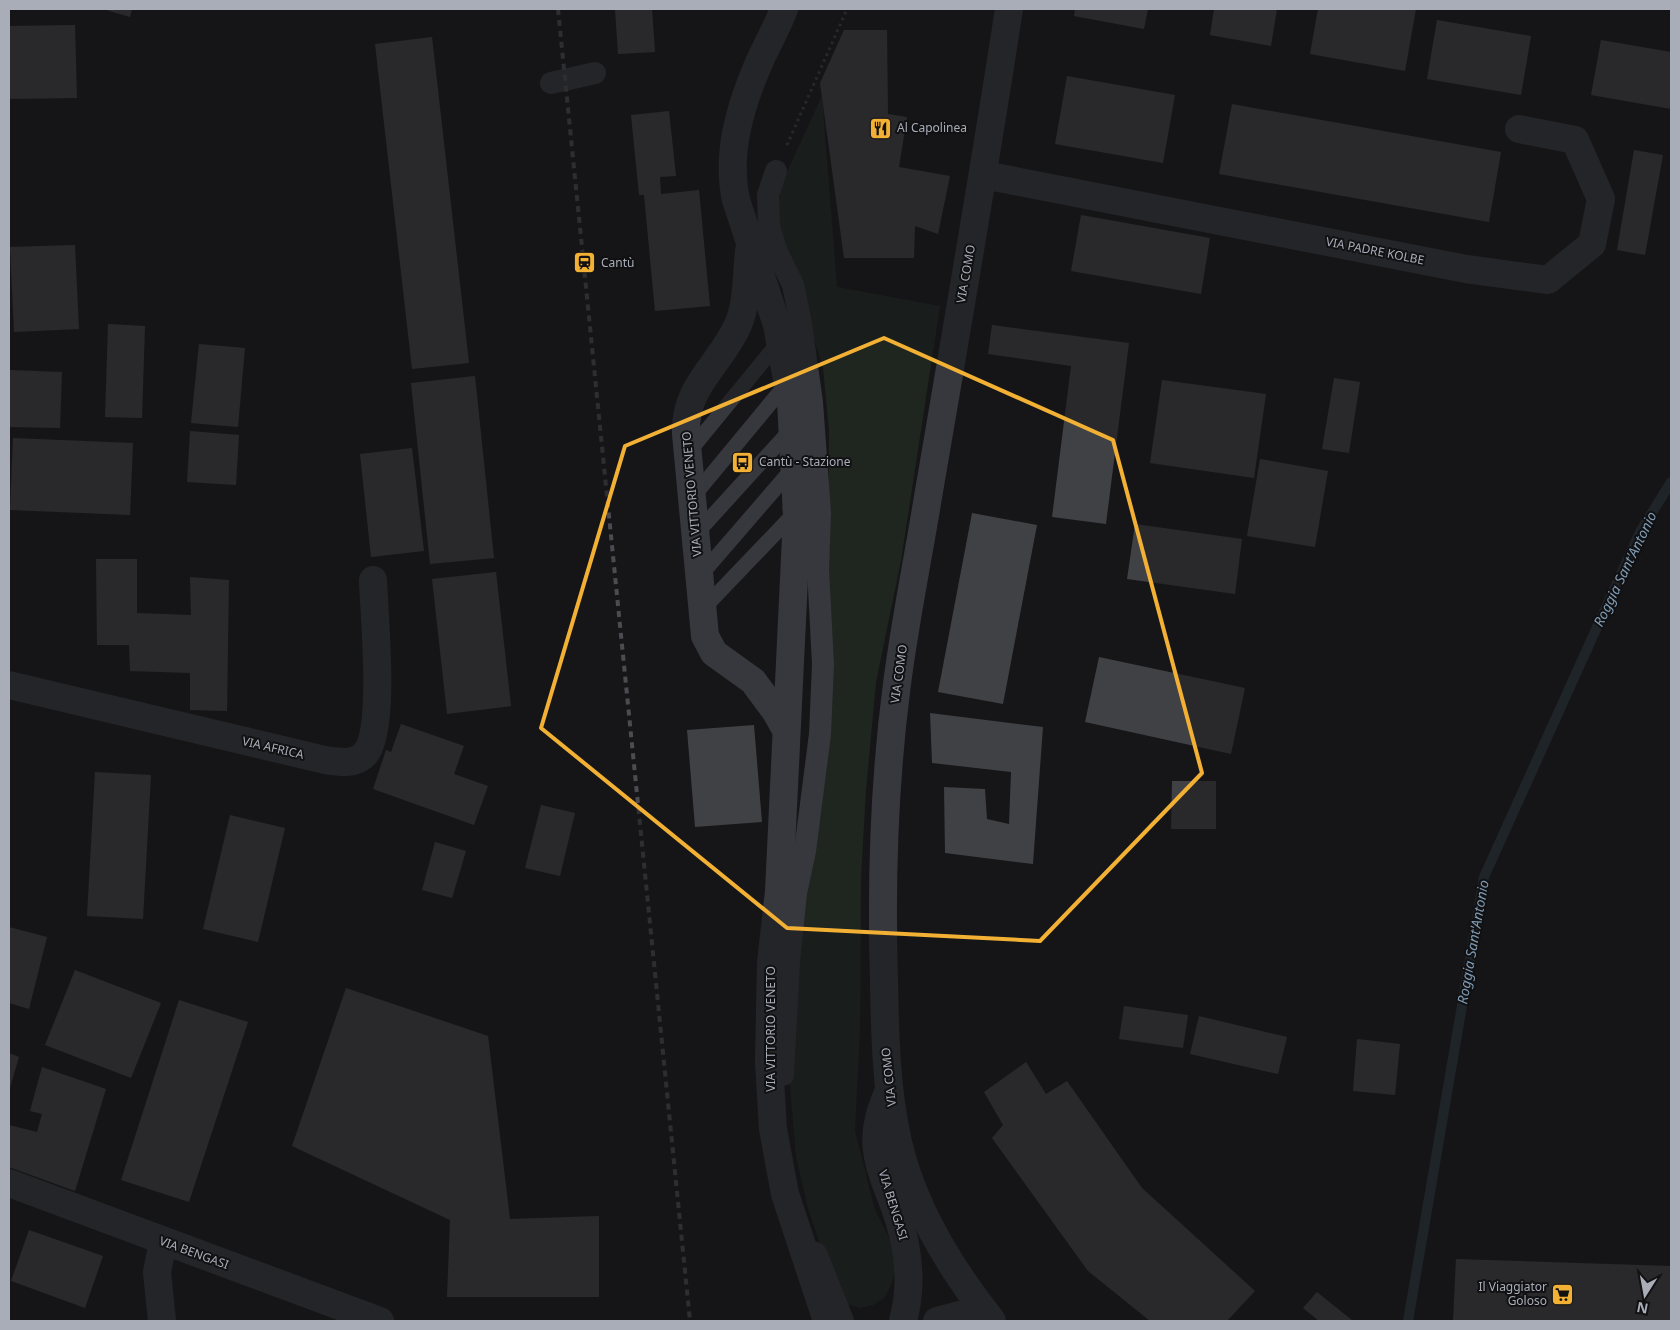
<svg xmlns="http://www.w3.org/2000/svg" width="1680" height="1330" viewBox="0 0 1680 1330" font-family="'Noto Sans',sans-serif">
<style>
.green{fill:#1e261f}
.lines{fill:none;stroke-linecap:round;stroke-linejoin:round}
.stream{stroke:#2c353c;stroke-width:10}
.building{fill:#404145}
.path{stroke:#3d3f44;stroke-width:3;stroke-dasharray:2.5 4;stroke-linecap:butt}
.service{stroke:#37383d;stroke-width:15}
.pedestrian{stroke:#37383d;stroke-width:22}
.minor{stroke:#37383d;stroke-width:28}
.tertiary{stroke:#37383d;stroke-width:28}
.rail{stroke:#4a4c52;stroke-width:4;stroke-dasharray:6 5;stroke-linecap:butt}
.marked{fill:none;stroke:#f2b134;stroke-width:4;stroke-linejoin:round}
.labels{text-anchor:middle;stroke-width:4;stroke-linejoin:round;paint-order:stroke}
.poi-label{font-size:12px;fill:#a8adb8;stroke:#111113;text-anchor:start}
.street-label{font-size:12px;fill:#a8adb8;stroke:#111113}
.water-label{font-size:14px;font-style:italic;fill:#7f9bb3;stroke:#111113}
</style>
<rect width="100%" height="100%" fill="#161618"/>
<polygon class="green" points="822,96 837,287 940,306 901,561 876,682 866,791 861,877 860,1029 855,1131 875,1210 892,1244 896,1270 891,1285 884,1298 873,1305 860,1308 847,1304 834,1283 808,1209 796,1156 788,1063 828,508 829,431 823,368 778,222 780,187"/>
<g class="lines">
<polyline class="stream" points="1408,1321 1484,877 1640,532 1671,482"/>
</g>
<g class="building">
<polygon points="103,9 132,9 130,17"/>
<polygon points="615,9 652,9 655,52 618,54"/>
<polygon points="1075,9 1148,9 1144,29 1074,16"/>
<polygon points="1214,9 1277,9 1271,46 1210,35"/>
<polygon points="1318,9 1416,9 1405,71 1310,54"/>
<polygon points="1437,20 1531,36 1521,95 1427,79"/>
<polygon points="75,25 77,98 9,99 9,26"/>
<polygon points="844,30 887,30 888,114 907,117 899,167 950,176 938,234 915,226 914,258 844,258 820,83"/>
<polygon points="432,37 469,363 412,369 375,44"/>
<polygon points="1601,40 1671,52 1671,109 1591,95"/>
<polygon points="1067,76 1175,95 1163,163 1055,144"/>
<polygon points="1232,104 1501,152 1489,222 1219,174"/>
<polygon points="669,111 676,176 660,177 661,194 699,190 710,306 655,311 644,195 639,195 631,115"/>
<polygon points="1634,150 1663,155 1645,255 1617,250"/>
<polygon points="1081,215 1210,238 1201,294 1071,271"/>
<polygon points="75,245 79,329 14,332 10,247"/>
<polygon points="108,324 145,326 142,418 105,417"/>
<polygon points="992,325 1129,343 1106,524 1052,517 1071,366 988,354"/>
<polygon points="199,344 245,348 238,427 191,423"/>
<polygon points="9,370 62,372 60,428 9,427"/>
<polygon points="475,376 494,558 430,564 411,383"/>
<polygon points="1334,378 1360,382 1349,453 1322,449"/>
<polygon points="1162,380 1266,394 1254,478 1150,463"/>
<polygon points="190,431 239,435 236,485 187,482"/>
<polygon points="13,438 133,443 130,515 10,510"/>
<polygon points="412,448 424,551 371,557 360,454"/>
<polygon points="1260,459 1328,471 1315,547 1247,536"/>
<polygon points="972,513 1037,525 1003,704 938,692"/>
<polygon points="1135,524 1242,539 1235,594 1127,579"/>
<polygon points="96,559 137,559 137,613 191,615 190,577 229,580 227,711 190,710 190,673 130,671 129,645 97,645"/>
<polygon points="496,572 511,706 447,714 432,579"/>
<polygon points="1099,657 1245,688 1231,754 1085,722"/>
<polygon points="930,713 1043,727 1033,864 945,853 944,787 985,789 987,819 1009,824 1011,772 932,763"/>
<polygon points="401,724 464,746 454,774 488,786 474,825 373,789 386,750 391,752"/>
<polygon points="754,725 762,822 695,827 687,730"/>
<polygon points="95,772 151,775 143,919 87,916"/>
<polygon points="1172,781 1216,781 1216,829 1171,829"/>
<polygon points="541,805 575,813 560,876 525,868"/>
<polygon points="230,815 285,828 258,942 203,929"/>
<polygon points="435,842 466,851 452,898 422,890"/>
<polygon points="9,927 47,937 29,1009 9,1003"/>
<polygon points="75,970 161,1003 131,1078 45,1045"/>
<polygon points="346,988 488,1036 510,1219 599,1216 599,1297 447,1297 450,1220 292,1146"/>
<polygon points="179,1000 248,1022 189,1202 121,1180"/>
<polygon points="1124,1006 1188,1015 1183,1048 1119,1039"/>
<polygon points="1199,1016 1287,1037 1278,1074 1190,1054"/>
<polygon points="1357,1039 1400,1044 1395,1095 1353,1091"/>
<polygon points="9,1053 19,1057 9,1091"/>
<polygon points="1026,1062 1046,1094 1067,1081 1142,1188 1255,1291 1227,1321 1150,1321 1088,1271 992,1138 1003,1125 984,1092"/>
<polygon points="42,1067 106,1089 75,1191 9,1167 9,1125 37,1132 42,1114 30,1111"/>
<polygon points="29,1230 103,1256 85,1308 11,1281"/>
<polygon points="1456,1259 1671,1266 1671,1321 1453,1321"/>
<polygon points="1317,1292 1353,1321 1319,1321 1303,1308"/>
</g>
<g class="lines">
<polyline class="path" points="787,145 847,9"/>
<g class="service">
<polyline points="688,453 774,348"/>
<polyline points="692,498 783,388"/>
<polyline points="695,535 786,435"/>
<polyline points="699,577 788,474"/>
<polyline points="702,610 791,517 790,508"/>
</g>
<g class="pedestrian">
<polyline points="551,83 595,73"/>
<polyline points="776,171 768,195 769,226 776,250 793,285 801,324 812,402 820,513 818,569 823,664 820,734 805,851 796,893 789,961 783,1075"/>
<polyline points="816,1253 843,1321"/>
</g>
<g class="minor">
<path d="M784,9C777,28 766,46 758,65C740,107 726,154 736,200L777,325L791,401L797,516L779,891L771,963L769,1062L773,1129L785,1194L827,1321"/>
<polyline points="984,175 1466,269 1548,280 1592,244 1601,199 1575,140 1519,129"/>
<path d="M749,251C746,277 748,308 735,331C716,368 684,389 686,434L705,636L714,653L753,681L776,712L786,730"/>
<path d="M9,685L325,760C339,762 355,765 365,754C386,730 374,615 373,580"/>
<path d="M889,1090C881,1109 874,1128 877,1150C879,1168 887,1187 894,1205C908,1243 914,1281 903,1321"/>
<polyline points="9,1183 380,1321"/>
<polyline points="162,1321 157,1272 163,1242"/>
<polyline points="937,1321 967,1313 987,1315"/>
</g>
<path class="tertiary" d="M992,1321C951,1269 913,1208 898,1142C886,1089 885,1036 884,981C881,882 884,782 897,684C905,621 918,559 928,497C956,334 984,172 1009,9"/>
<polyline class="rail" points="558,9 690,1321"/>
</g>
<path d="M0 0H1680V1330H0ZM884,338L1113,440L1202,773L1040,941L787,928L541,728L625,446Z" fill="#161618" fill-opacity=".55" fill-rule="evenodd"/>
<path class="marked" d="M884,338L1113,440L1202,773L1040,941L787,928L541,728L625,446Z"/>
<defs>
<symbol id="restaurant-square" viewBox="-11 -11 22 22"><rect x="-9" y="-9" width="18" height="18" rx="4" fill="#f2b134" stroke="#111113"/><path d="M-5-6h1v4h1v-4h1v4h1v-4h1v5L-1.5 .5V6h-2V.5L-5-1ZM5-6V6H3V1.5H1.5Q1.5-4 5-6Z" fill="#111"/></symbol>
<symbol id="station-square" viewBox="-11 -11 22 22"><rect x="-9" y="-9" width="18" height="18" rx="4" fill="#f2b134" stroke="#111113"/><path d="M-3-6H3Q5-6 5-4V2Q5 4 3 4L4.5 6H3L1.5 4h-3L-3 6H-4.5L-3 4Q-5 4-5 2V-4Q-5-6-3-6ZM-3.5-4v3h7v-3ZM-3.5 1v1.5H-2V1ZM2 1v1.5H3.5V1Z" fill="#111"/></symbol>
<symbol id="bus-square" viewBox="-11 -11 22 22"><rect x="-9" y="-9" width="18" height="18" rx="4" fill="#f2b134" stroke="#111113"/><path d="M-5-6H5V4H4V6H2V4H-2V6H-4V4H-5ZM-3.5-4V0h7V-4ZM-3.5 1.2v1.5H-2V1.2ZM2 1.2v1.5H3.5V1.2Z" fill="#111"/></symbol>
<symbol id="supermarket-square" viewBox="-11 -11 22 22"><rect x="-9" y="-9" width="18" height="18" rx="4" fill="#f2b134" stroke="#111113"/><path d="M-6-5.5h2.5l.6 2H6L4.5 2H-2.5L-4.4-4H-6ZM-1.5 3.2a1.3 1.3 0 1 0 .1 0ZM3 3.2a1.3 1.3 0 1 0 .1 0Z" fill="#111"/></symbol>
</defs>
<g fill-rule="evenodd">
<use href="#restaurant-square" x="868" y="116" width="25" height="25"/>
<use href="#station-square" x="572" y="250" width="25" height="25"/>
<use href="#bus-square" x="730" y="450" width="25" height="25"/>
<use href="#supermarket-square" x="1550" y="1282" width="25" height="25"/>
</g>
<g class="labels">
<g class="poi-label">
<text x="897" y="132">Al Capolinea</text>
<text x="601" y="267">Cantù</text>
<text x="759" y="466">Cantù - Stazione</text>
<text x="1547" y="1291" text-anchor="end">Il Viaggiator<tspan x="1547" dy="14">Goloso</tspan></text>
</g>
<g class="street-label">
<text transform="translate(1375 251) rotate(11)" y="4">VIA PADRE KOLBE</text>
<text transform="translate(966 274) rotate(-80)" y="4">VIA COMO</text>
<text transform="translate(692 494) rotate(-95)" y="4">VIA VITTORIO VENETO</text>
<text transform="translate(899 674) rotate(-82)" y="4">VIA COMO</text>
<text transform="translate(273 748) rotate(13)" y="4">VIA AFRICA</text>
<text transform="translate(771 1029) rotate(-90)" y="4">VIA VITTORIO VENETO</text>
<text transform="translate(889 1077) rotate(-96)" y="4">VIA COMO</text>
<text transform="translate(893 1205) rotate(73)" y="4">VIA BENGASI</text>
<text transform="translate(194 1253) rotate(20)" y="4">VIA BENGASI</text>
</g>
<g class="water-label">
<text transform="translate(1625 569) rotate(-64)" y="5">Roggia Sant'Antonio</text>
<text transform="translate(1473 942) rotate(-80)" y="5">Roggia Sant'Antonio</text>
</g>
</g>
<rect width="1680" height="1330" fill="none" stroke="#a8adb8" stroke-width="20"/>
<g transform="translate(1645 1295) rotate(191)" stroke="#111113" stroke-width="4" paint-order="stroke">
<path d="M0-4L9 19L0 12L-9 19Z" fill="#a8adb8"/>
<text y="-8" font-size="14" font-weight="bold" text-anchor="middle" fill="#a8adb8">N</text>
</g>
</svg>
